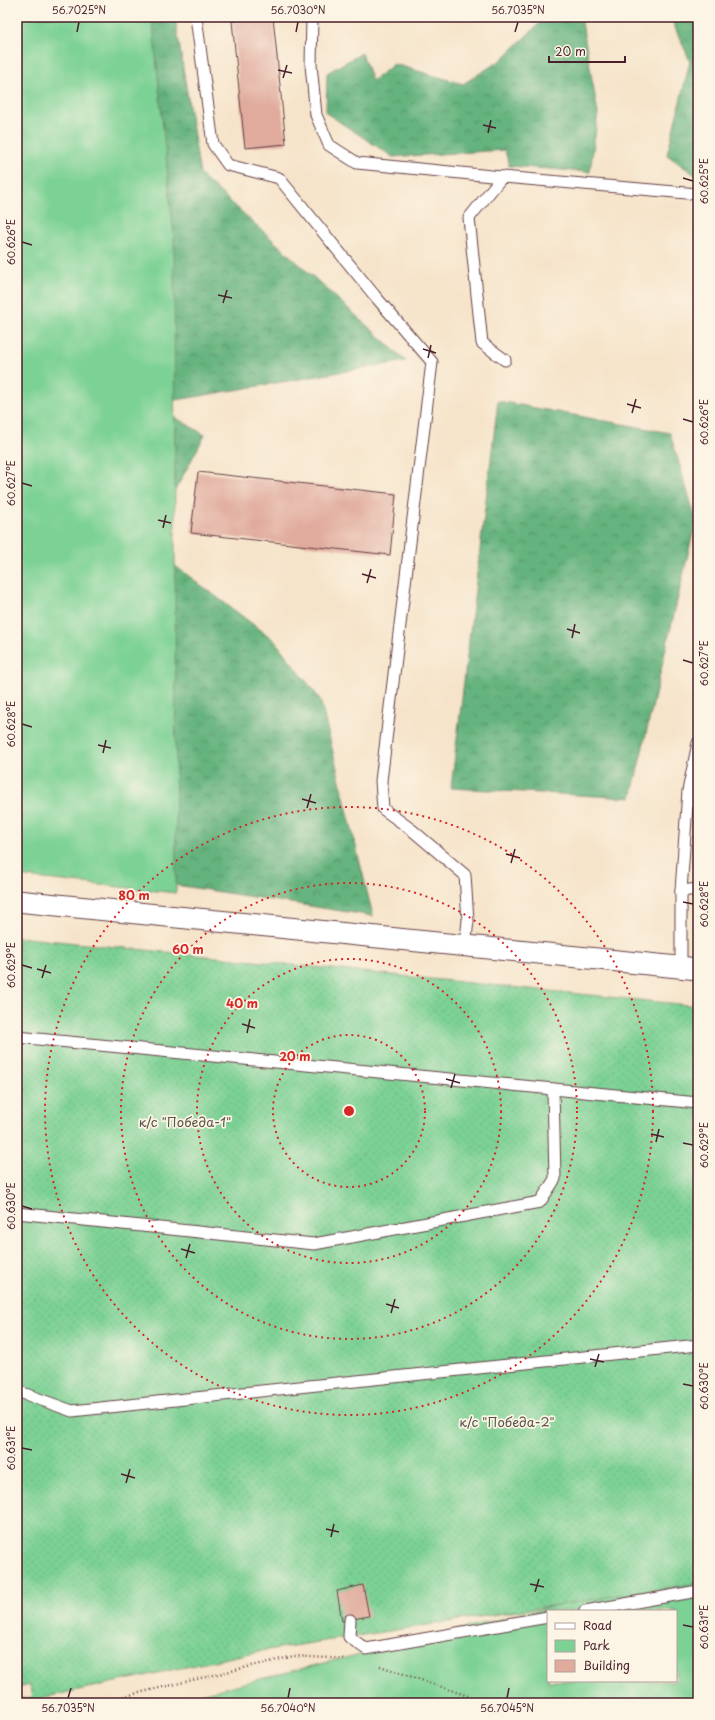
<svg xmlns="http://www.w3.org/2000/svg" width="715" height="1720" viewBox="0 0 715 1720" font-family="'Playpen Sans',sans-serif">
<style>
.forest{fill:url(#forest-crowns);stroke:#586954}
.park{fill:#7cd194;stroke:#637860;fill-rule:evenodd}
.garden{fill:url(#garden-dots);stroke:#637860}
.building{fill:#e0aa9d}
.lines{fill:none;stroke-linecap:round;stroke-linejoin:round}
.lane-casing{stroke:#643d43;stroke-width:13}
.street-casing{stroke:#643d43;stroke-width:23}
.path{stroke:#643d43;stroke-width:2.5;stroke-dasharray:1 3;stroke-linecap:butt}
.lane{stroke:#fff;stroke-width:11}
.street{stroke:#fff;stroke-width:21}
.ticks{fill:none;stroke:#4a1f2b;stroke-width:1.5}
.ring{fill:none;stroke:#d62828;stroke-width:2;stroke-dasharray:2 4}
.labels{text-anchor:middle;stroke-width:3.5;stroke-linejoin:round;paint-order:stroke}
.park-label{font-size:13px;fill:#59544a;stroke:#fcf5e5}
.centre{fill:#d62828;stroke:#fcf5e5;stroke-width:2}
.ring-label{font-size:12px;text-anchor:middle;font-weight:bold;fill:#d62828;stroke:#fcf5e5;stroke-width:3.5;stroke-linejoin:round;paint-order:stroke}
.neatline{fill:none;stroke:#4a1f2b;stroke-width:1.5}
.ticks-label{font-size:10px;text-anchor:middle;fill:#4a1f2b}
</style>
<defs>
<pattern id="forest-crowns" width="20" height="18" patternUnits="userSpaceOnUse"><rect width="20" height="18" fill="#65b37e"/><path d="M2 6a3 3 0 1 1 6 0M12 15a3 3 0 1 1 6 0" fill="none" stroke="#559167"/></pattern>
<pattern id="garden-dots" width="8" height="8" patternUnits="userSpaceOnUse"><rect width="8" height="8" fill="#7cd194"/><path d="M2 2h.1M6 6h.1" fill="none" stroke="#6db380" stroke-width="1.8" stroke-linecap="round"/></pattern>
</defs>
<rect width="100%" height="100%" fill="#fcf5e5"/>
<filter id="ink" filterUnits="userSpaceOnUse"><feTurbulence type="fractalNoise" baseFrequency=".025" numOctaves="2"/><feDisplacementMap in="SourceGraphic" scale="8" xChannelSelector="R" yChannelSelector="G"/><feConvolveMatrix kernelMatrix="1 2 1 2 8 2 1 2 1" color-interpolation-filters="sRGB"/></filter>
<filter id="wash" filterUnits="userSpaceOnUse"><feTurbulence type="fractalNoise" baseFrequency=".012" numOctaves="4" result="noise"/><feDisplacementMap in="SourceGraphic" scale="16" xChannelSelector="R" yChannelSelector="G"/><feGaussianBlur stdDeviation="0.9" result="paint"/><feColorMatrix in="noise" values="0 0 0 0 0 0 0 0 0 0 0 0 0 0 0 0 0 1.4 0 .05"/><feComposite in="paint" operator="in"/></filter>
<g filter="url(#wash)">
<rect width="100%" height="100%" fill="#f6e4ca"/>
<g class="forest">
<polygon points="17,17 175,17 200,174 406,361 17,427"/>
<polygon points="546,17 581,17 598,113 590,172 509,166 505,150 393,157 326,113 327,73 362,53 372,81 394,64 463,84 501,60"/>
<polygon points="676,17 698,17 698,177 667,155 690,61 673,23"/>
<polygon points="498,401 670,433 696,520 631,798 451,788"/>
<polygon points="166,412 205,435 146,544 274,640 320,699 373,916 17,860 17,442"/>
<polygon points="17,1698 62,1701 70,1703 17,1703"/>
</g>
<g class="park">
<polygon points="17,17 152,17 174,239 176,893 17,876"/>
<path d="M698,1570V1703H164ZM548,1611H676V1681H548Z"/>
</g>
<polygon class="garden" points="17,937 698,1006 698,1583 260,1651 32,1700 30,1685 17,1688"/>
<g id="blocks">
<g class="building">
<polygon points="273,17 286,144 245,148 232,21"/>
<polygon points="198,472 396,494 390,555 191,533"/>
<polygon points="363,1585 369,1616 342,1621 337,1591"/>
</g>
</g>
</g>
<g filter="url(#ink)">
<use href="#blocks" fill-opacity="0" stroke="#643d43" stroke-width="1"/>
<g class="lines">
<defs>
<g id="lane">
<polyline points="196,17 213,144 228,165 279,178 375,296 432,362 381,781 383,809 412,830 465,875 468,921 465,946"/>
<polyline points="312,17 311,65 316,115 329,145 357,163 502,177"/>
<polyline points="505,360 482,343 469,218 502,177 698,194"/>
<polyline points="681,891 688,791 698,743"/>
<polyline points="681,968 681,891 698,889"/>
<polyline points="17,1037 698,1103"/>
<polyline points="17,1213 314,1244 540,1202 555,1179 553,1089"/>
<polyline points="17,1391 72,1411 698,1345"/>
<polyline points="585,1611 698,1591"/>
<polyline points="350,1620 349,1637 366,1649 548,1617"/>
</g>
<polyline id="street" points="17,901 698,969"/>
</defs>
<use href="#lane" class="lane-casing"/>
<use href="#street" class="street-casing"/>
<g class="path">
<polyline points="380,1666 489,1703"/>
<polyline points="96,1703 294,1656 346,1659"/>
</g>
<use href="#lane" class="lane"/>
<use href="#street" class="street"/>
</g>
</g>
<path class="ticks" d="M77,32L79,22M296,32L298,22M515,32L518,22M278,70L292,73M283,78L287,65M483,125L496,128M488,133L491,120M683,178L693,181M22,242L32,245M218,295L232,298M223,303L227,290M423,349L436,353M428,358L431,345M627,404L641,408M632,413L636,399M683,419L693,422M22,483L32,486M158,520L171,523M163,528L166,515M362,574L376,578M367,583L371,569M567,629L580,633M572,638L575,624M683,660L693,663M22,724L32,727M98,745L111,748M103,753L106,740M302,799L316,803M307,808L311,794M506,854L520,858M511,863L515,849M683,902L693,904M22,965L32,968M37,969L51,973M42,978L46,965M242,1024L255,1028M247,1033L250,1019M446,1079L460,1083M451,1088L455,1074M651,1134L664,1137M656,1142L659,1129M683,1143L693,1145M22,1206L32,1209M181,1249L195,1253M186,1258L190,1244M386,1304L399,1308M391,1313L395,1299M590,1359L604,1362M595,1367L599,1354M683,1384L693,1386M22,1448L32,1450M121,1474L135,1478M126,1483L130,1469M326,1529L339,1532M331,1537L334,1524M530,1584L544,1587M535,1592L539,1579M683,1625L693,1627M68,1698L71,1688M288,1698L290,1688M507,1698L509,1688"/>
<g class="ring">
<circle cx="349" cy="1111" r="76"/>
<circle cx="349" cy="1111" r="152"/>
<circle cx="349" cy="1111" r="228"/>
<circle cx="349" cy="1111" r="304"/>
</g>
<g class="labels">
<g class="park-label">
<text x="185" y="1127">к/с "Победа-1"</text>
<text x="507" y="1427">к/с "Победа-2"</text>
</g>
</g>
<circle cx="349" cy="1111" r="6" class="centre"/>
<g class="ring-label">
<text x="134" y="900">80 m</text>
<text x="188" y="954">60 m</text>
<text x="242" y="1008">40 m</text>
<text x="295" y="1061">20 m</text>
</g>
<rect width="715" height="1720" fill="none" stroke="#fcf5e5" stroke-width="44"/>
<rect x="547" y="1610" width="130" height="72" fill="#fcf5e5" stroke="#b59f9b"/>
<rect x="555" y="1623" width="20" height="6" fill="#ffffff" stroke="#b59f9b"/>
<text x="583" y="1630" font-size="12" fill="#4a1f2b">Road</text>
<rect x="555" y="1640" width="20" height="12" fill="#7cd194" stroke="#b59f9b"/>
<text x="583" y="1650" font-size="12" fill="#4a1f2b">Park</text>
<rect x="555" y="1660" width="20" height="12" fill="#e0aa9d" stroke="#b59f9b"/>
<text x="583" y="1670" font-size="12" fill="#4a1f2b">Building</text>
<path d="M549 56v6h76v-6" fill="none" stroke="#4a1f2b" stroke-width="2"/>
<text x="555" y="56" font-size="12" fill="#4a1f2b" stroke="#fcf5e5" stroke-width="3" paint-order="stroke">20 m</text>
<rect x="22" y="22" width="671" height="1676" class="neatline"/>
<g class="ticks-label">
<text x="79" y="14">56.7025°N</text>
<text x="298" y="14">56.7030°N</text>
<text x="518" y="14">56.7035°N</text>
<text transform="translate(704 181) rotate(-90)" y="4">60.625°E</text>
<text transform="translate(11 242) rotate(-90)" y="4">60.626°E</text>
<text transform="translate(704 422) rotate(-90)" y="4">60.626°E</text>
<text transform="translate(11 483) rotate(-90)" y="4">60.627°E</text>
<text transform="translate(704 663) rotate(-90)" y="4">60.627°E</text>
<text transform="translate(11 724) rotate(-90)" y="4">60.628°E</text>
<text transform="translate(704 904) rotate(-90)" y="4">60.628°E</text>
<text transform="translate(11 965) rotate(-90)" y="4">60.629°E</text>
<text transform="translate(704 1145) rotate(-90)" y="4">60.629°E</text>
<text transform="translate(11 1206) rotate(-90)" y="4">60.630°E</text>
<text transform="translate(704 1386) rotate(-90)" y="4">60.630°E</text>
<text transform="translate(11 1448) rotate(-90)" y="4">60.631°E</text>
<text transform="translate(704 1627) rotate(-90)" y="4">60.631°E</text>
<text x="68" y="1712">56.7035°N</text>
<text x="288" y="1712">56.7040°N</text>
<text x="507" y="1712">56.7045°N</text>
</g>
</svg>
